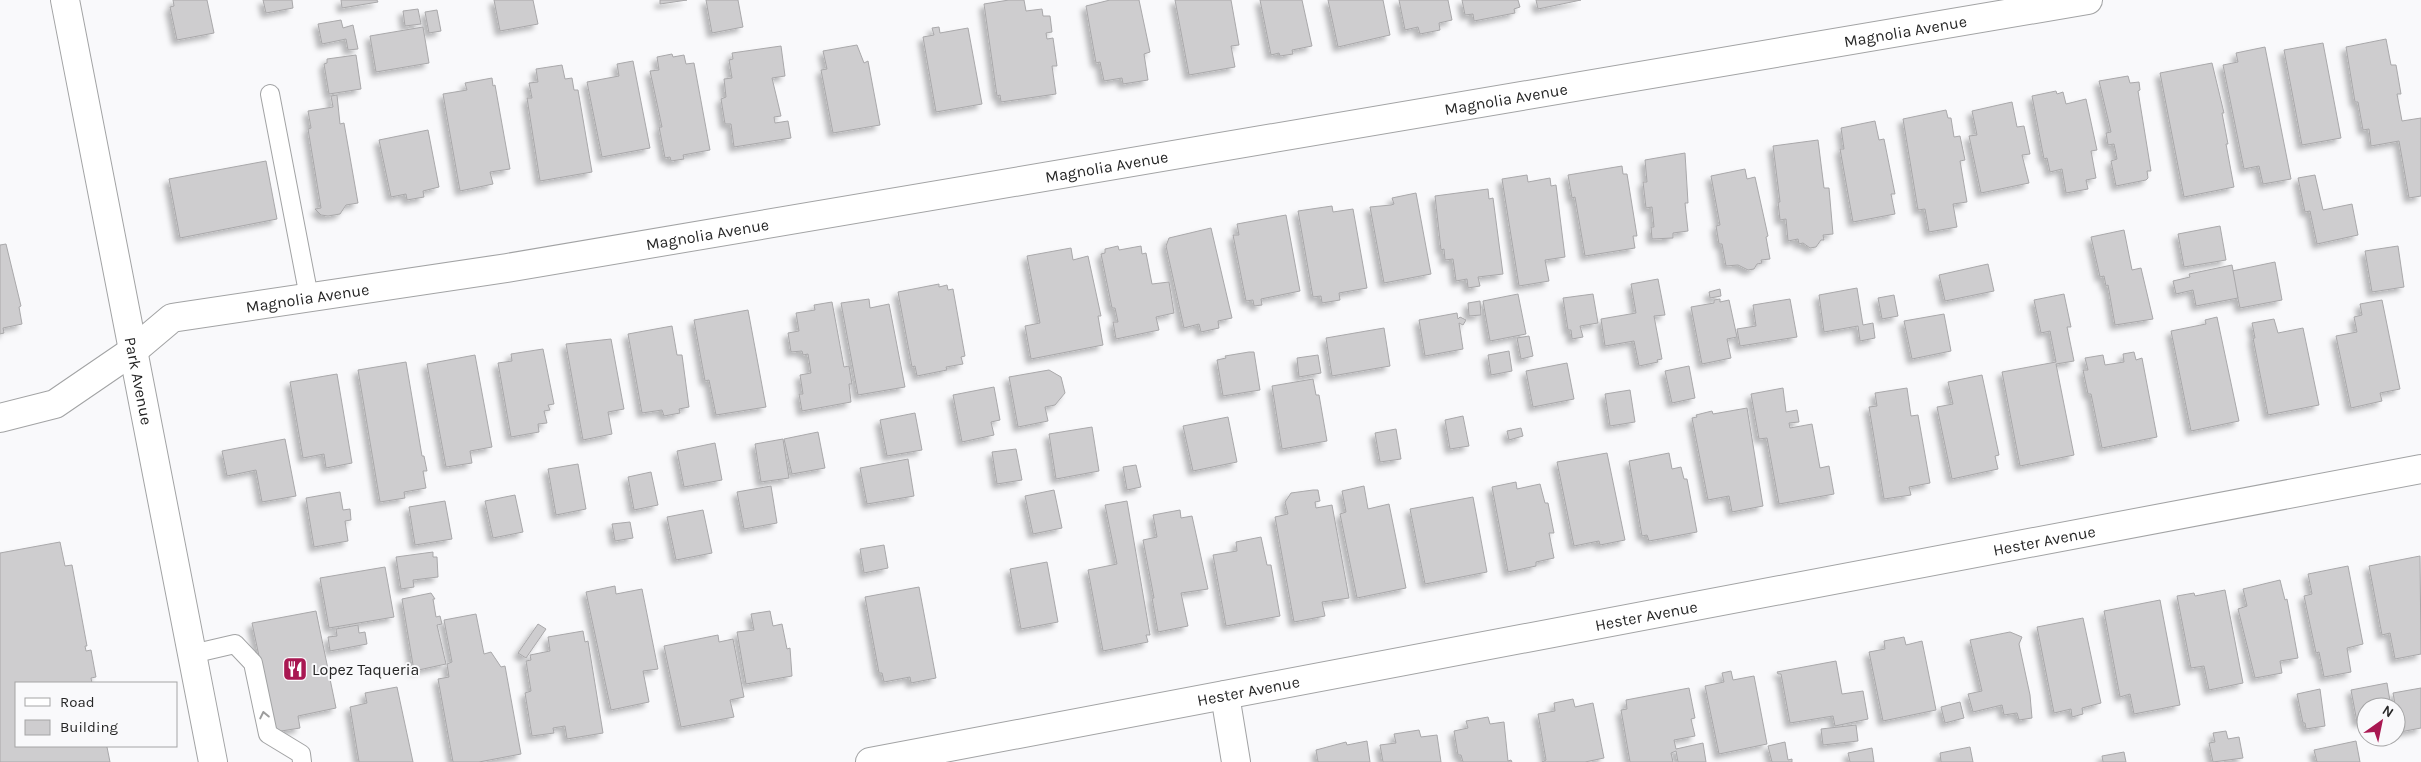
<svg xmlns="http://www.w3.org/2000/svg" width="2421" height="762" viewBox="0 0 2421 762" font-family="Karla,sans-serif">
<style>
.building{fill:#cecdcf;stroke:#a9a8aa;filter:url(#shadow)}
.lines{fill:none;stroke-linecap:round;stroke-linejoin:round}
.lane-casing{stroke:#a2a3a4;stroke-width:20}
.street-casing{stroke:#a2a3a4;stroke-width:30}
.secondary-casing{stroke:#a2a3a4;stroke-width:30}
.lane{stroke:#fff;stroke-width:18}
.street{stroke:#fff;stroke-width:28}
.secondary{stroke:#fff;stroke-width:28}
.oneway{stroke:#9d9d9d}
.labels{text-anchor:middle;stroke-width:4;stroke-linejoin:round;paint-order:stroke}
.street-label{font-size:16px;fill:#262626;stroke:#f9f9fb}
.poi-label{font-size:16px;fill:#262626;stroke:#f9f9fb;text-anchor:start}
</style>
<defs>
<filter id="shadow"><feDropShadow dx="-4.5" dy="4.5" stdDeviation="2.5" flood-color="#0004"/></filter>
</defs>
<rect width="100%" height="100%" fill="#f9f9fb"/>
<g class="building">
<polygon points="173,0 207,0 214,33 177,40 170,7 174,6"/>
<polygon points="263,0 292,0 293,8 266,13"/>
<polygon points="341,0 377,0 378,2 342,8"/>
<polygon points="494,0 533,0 538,24 500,31"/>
<polygon points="660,0 687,0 660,4"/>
<polygon points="706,0 738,0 743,27 712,33"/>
<polygon points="1009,0 1024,0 1026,11 1042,9 1043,16 1050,16 1052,32 1046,33 1047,39 1053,38 1057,66 1052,66 1056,94 1001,102 1000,95 997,96 984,4"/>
<polygon points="1110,0 1139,0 1150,52 1144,54 1148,80 1123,84 1122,78 1104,81 1100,62 1096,63 1086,6"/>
<polygon points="1175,0 1231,0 1239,45 1231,46 1235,67 1189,75"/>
<polygon points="1260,0 1302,0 1312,46 1292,50 1293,54 1280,56 1279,53 1271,55"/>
<polygon points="1328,0 1383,0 1390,35 1338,47"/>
<polygon points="1399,0 1448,0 1452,20 1439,23 1440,30 1420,34 1418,27 1405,30"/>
<polygon points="1462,0 1518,0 1520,7 1514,9 1515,13 1474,21 1473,14 1465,15"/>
<polygon points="1536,0 1581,0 1538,9"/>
<polygon points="418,9 421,24 405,26 403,11"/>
<polygon points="437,10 441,31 429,33 425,12"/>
<polygon points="341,20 343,28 353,25 358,49 348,50 346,39 322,44 318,24"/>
<polygon points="423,27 429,63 376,72 370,36"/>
<polygon points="939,27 940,33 968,28 982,104 936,112 923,37 934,35 932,28"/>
<polygon points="2386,39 2391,65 2396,65 2401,94 2397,94 2402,121 2421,118 2421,196 2409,198 2399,141 2371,146 2369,129 2363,130 2358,102 2355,102 2346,47"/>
<polygon points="2323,43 2341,138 2302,145 2284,50"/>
<polygon points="857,45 864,63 868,61 880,125 833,133 821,70 827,69 823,51"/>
<polygon points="781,46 785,76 772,78 781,116 774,117 775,123 788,121 791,138 734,147 731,124 725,124 721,99 726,97 724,79 732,78 729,60 733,59 732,53"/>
<polygon points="2265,47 2291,179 2263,184 2259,166 2244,169 2223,65 2238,62 2236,53"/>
<polygon points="672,54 673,57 684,55 686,64 694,63 710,150 683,155 684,159 671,161 670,157 665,158 659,127 662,127 650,71 659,70 657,57"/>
<polygon points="356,55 361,89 329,94 324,64 327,63 327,59"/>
<polygon points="633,61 650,148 602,157 587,82 619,76 617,64"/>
<polygon points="2212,63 2224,113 2222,113 2228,144 2226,144 2234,187 2184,197 2160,73"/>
<polygon points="562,65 565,79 572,78 574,90 578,90 592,172 540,181 527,98 532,98 529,83 538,82 536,69"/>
<polygon points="2128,76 2130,83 2139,82 2140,90 2138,91 2151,171 2147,171 2148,178 2146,180 2116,186 2111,161 2117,159 2114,144 2108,145 2106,133 2111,132 2099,81"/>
<polygon points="492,78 493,86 495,85 510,169 490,172 493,184 460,191 443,94 467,90 465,83"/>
<polygon points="2056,91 2057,94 2063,92 2066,104 2086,99 2097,150 2091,151 2096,178 2086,180 2088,189 2066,193 2062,169 2050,172 2047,158 2044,159 2032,96"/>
<polygon points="337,95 340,124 344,123 358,203 346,205 340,214 328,216 321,215 315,209 321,208 308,129 311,128 308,111 333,107 331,96"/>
<polygon points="2012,102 2017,127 2024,126 2030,154 2022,155 2029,183 1981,193 1969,136 1977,135 1972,111"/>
<polygon points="1946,110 1948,118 1951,118 1954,137 1960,136 1965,160 1960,161 1967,202 1953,204 1957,227 1929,232 1925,209 1918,210 1903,119"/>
<polygon points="1875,121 1879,140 1884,139 1895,194 1891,194 1895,214 1853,222 1840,149 1844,149 1841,128"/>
<polygon points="428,130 439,187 423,191 424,197 407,200 406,194 391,197 379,140"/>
<polygon points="1818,140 1824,188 1829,188 1833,234 1823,235 1824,240 1821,240 1816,247 1810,248 1803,243 1799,244 1798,239 1788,241 1786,219 1780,220 1778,202 1780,202 1773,146"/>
<polygon points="1685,153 1688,203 1685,203 1688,231 1673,233 1673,238 1652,239 1651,227 1654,227 1652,207 1646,208 1643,182 1647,182 1645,160"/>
<polygon points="266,161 277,219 180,238 169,179"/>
<polygon points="1622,166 1623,174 1627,174 1637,236 1633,236 1635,248 1585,256 1575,197 1572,198 1568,175"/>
<polygon points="1745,169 1747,179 1755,177 1768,236 1766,237 1770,259 1761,260 1762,263 1757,264 1754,269 1748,270 1738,265 1726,266 1722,244 1719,244 1716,226 1720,225 1711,176"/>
<polygon points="1527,175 1528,182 1550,178 1551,186 1556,185 1565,257 1545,260 1549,281 1519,286 1502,179"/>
<polygon points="2315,175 2323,210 2352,204 2358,235 2317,244 2310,211 2305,212 2298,178"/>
<polygon points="1488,189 1489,199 1493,198 1503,274 1478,277 1480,286 1468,288 1467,279 1456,281 1453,259 1445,260 1444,249 1441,250 1435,196"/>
<polygon points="1416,193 1431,274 1384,283 1370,207 1391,205 1394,204 1392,198"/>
<polygon points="1332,206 1333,212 1353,209 1367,288 1339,293 1340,300 1322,303 1321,296 1313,297 1298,211"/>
<polygon points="1286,215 1300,291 1261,299 1262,305 1254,306 1253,300 1246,301 1233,235 1239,235 1237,224"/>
<polygon points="2220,226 2226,260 2184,267 2178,234"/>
<polygon points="1211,228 1232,318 1218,321 1219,328 1201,332 1199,324 1184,328 1166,246 1169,238"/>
<polygon points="2124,230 2132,270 2141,268 2153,319 2115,325 2108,285 2106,286 2104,276 2100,277 2091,237"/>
<polygon points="6,244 21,306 19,307 22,324 3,328 4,333 0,334 0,245"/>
<polygon points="1118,246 1119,250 1141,246 1142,254 1146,253 1152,284 1169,282 1174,313 1156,317 1159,330 1116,339 1113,322 1118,322 1115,308 1112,308 1101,254 1105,253 1105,249"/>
<polygon points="2398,246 2404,287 2372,292 2365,251"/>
<polygon points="1071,248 1073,260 1088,256 1101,316 1098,316 1103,345 1031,359 1025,326 1040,323 1027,256"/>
<polygon points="2275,262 2282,300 2240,308 2232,271"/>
<polygon points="1988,264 1994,291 1945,301 1939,275"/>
<polygon points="2232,265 2238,298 2196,306 2193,290 2176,294 2173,281 2190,277 2189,274"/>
<polygon points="1658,279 1665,315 1654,316 1662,359 1657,360 1658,362 1639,366 1634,341 1605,346 1601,319 1636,313 1631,284"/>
<polygon points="939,284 939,287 947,285 948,290 953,289 965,356 961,357 963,364 946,367 947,370 917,376 915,366 912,367 898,292"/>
<polygon points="1857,288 1863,325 1873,323 1875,338 1860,341 1858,326 1824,332 1819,295"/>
<polygon points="1720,289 1721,296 1710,298 1709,292"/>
<polygon points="1518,294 1526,334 1490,341 1483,301"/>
<polygon points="1593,294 1598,323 1580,326 1583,337 1572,339 1571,330 1568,330 1563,298"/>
<polygon points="2064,294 2071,327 2067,327 2074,361 2056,364 2074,455 2020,466 2002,372 2056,362 2050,331 2041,333 2034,300"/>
<polygon points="1894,295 1898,316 1882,319 1878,298"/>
<polygon points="869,299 870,308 889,304 905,387 858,395 841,303"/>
<polygon points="1720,299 1720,302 1729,300 1737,337 1727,339 1731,358 1702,364 1691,307 1714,303 1714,300"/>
<polygon points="1790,299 1797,337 1740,346 1737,329 1756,326 1753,305"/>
<polygon points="2382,300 2400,389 2380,393 2382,401 2351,408 2336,336 2357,332 2354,317 2362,315 2360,304"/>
<polygon points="1480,301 1481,315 1469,316 1468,303"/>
<polygon points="832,302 844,367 849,366 852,384 849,384 851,402 802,411 799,394 803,394 800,375 811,373 808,354 803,355 802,351 791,352 788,333 799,331 796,313 815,310 814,305"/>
<polygon points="748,310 766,407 716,415 709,380 705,381 694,320"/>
<polygon points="1457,313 1458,319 1460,317 1466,320 1463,325 1459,323 1463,349 1425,356 1419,320"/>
<polygon points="1944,314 1951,351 1912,359 1904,321"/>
<polygon points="2217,317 2239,421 2191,431 2171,331 2206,324 2205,320"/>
<polygon points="2274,319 2278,333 2303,328 2319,405 2268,415 2253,338 2255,338 2252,323"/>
<polygon points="672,326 677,355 682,355 689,407 679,409 680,413 664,416 662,410 642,413 628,334"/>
<polygon points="1384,328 1390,366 1332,376 1326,338"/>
<polygon points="1529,336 1533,356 1521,359 1517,338"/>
<polygon points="611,339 624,409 608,412 612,434 583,440 566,344"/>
<polygon points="543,349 554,404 548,405 550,410 544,411 547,423 538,424 539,432 511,437 498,363 512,361 511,354"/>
<polygon points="1509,351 1512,371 1491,375 1488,355"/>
<polygon points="1249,352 1254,352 1260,390 1223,396 1217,360 1226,358 1225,356"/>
<polygon points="2134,352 2136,360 2142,358 2157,437 2102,448 2091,394 2088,394 2083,370 2088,370 2085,358 2103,355 2105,365 2124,362 2123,354"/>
<polygon points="475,355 492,447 470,451 472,463 446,467 427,364"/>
<polygon points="1318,355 1321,373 1299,377 1297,358"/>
<polygon points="406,362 422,456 424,456 427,471 423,471 426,488 404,492 405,498 380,502 358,370"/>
<polygon points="1567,363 1574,399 1533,407 1526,371"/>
<polygon points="1689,366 1695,398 1672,403 1665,371"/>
<polygon points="1049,370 1061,377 1065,393 1055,405 1045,407 1048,421 1018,427 1009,377"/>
<polygon points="337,374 352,463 326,468 324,454 303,458 290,382"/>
<polygon points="1982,375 1999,455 1995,456 1998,469 1952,479 1937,407 1953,404 1948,382"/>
<polygon points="1313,379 1316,395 1319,395 1327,441 1282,449 1272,386"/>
<polygon points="994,387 1000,420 991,422 994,435 962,442 953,395"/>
<polygon points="1783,388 1786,412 1797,410 1799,422 1789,423 1790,428 1812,424 1820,468 1829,466 1834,494 1779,504 1767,438 1759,439 1751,394"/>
<polygon points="1907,388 1911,416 1918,415 1930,483 1909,487 1911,495 1884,499 1869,407 1877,406 1875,393"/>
<polygon points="1630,390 1635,422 1610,426 1605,394"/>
<polygon points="1747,408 1763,506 1732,512 1729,496 1708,500 1692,418 1697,417 1696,415 1712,411 1713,414"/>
<polygon points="915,413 922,450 887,456 880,420"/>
<polygon points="1463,416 1469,446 1450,449 1445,420"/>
<polygon points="1228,417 1237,462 1193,471 1183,426"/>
<polygon points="1092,427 1099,471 1056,479 1049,434"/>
<polygon points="1521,428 1523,436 1509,440 1507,431"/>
<polygon points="1396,429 1401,459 1380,462 1375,433"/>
<polygon points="818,432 825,468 792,474 784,439"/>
<polygon points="285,439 296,496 262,502 256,470 227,476 222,451"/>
<polygon points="783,439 789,478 761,482 755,444"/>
<polygon points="715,443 722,480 684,487 677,451"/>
<polygon points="1016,449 1022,480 997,484 992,452"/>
<polygon points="1607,453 1625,540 1600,545 1599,541 1574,546 1557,462"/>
<polygon points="1669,453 1672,469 1681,467 1684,479 1687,479 1697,532 1649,541 1647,535 1642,536 1629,461"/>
<polygon points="908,459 914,496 867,504 860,468"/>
<polygon points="578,464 586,509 556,515 548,469"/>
<polygon points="1136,465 1141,487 1127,490 1123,467"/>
<polygon points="651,472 658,505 634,510 628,477"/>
<polygon points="1516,482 1517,489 1540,484 1545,503 1548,503 1554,533 1549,533 1554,558 1536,562 1536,566 1508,572 1492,487"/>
<polygon points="771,486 777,523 744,529 737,492"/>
<polygon points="1364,486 1368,509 1389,504 1406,588 1357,598 1340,514 1346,512 1342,491"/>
<polygon points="1054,490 1062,528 1033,534 1025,496"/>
<polygon points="1313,490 1318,490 1320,501 1315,502 1316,508 1332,505 1349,598 1322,602 1325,616 1294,622 1275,517 1288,514 1285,502 1291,493"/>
<polygon points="340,492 343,510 350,509 351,520 345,521 348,541 314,547 306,498"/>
<polygon points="515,495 523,532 493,538 485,501"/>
<polygon points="1473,497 1487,572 1425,584 1410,509"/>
<polygon points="445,501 452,539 415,545 409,507"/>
<polygon points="1127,501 1150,635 1146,635 1148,642 1103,651 1088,570 1117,564 1105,505"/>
<polygon points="703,510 712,553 676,560 667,517"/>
<polygon points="1180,510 1181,518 1192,516 1208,589 1181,593 1188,626 1158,632 1152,598 1154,598 1143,540 1157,537 1153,515"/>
<polygon points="630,522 633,538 615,541 612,524"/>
<polygon points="1261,537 1267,565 1271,565 1280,616 1226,626 1213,555 1237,551 1236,542"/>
<polygon points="60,542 65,566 72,565 87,646 85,646 86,651 91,650 96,677 91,678 92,683 16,683 16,746 104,746 107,747 110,762 0,762 0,553"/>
<polygon points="884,545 888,568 864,573 860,549"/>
<polygon points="433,552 433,557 437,557 438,577 413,580 414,587 401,589 396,557"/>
<polygon points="2420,556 2421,654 2395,659 2390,633 2382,635 2369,566"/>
<polygon points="1047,562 1058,622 1021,629 1010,569"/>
<polygon points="2348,566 2363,644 2347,648 2351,672 2324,677 2319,652 2316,653 2304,596 2312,594 2308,574"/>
<polygon points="385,567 394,617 329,628 320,578"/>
<polygon points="2280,580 2285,600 2287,599 2298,658 2280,661 2282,673 2255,678 2238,609 2247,606 2243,589"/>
<polygon points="615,586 616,594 642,589 658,669 643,671 649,702 611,710 586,592"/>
<polygon points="919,587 936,678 911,683 910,677 884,682 882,673 879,673 865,597"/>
<polygon points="2225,590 2243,683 2209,690 2204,666 2191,668 2177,596 2194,593 2195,596"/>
<polygon points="431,593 435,599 433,599 436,617 440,616 442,624 437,625 446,664 414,671 402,599"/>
<polygon points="2160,600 2180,705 2134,714 2130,694 2120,697 2104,611"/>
<polygon points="316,611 336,708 298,716 300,728 275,732 252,623"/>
<polygon points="770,611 773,626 782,624 787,649 790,648 792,676 746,684 737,632 754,630 751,614"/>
<polygon points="476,614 484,654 491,652 501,667 505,666 521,754 479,762 453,762 438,679 449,677 447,664 452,662 444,620"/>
<polygon points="2083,618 2101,703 2082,708 2083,714 2072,717 2071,709 2054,713 2037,627"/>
<polygon points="538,624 546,629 526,658 518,653"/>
<polygon points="358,625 359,633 365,632 367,644 330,651 328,637 337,636 336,629"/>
<polygon points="583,631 585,642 588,641 603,733 567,739 565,726 553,728 554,733 532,736 525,693 531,691 526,661 531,660 530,655 550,651 548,637"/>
<polygon points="2010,632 2022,637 2019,644 2030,695 2032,718 2019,720 2017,713 2004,715 2002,705 1973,712 1968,694 1982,691 1970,640"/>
<polygon points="718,635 719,642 733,639 744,697 730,700 734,717 681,727 664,646"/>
<polygon points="1904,637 1906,645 1922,641 1936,710 1883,721 1869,652 1885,649 1884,641"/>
<polygon points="1836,661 1842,694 1863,691 1868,719 1835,726 1833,716 1790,723 1781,674 1778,674 1777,672"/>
<polygon points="1731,671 1733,680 1754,676 1767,744 1719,754 1705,686 1724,682 1722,673"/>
<polygon points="2387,683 2391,707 2366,707 2366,721 2357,722 2351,690"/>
<polygon points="397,687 413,762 359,762 350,707 367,703 365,693"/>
<polygon points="1689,688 1695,718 1691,719 1695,736 1674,740 1676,749 1703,743 1706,762 1678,762 1676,751 1671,753 1673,762 1630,762 1621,710 1627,709 1626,700"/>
<polygon points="2421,688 2421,728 2400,732 2393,693"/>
<polygon points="2320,689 2325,726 2306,729 2305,723 2303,723 2297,694"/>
<polygon points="1573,699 1575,707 1593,703 1604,758 1585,762 1542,762 1546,760 1538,714 1555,711 1554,703"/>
<polygon points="1960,702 1964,718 1945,723 1941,707"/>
<polygon points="1488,717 1490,724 1504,722 1508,761 1511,760 1512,762 1463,762 1461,755 1458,755 1454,731 1468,728 1466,721"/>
<polygon points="1856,725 1858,741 1823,745 1821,729"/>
<polygon points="1419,730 1421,737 1437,735 1441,762 1383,762 1380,745 1396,743 1394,734"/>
<polygon points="2226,731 2228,739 2239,737 2243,758 2213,762 2209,743 2215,742 2213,733"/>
<polygon points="1367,741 1370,762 1318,762 1316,750 1346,742 1347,745"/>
<polygon points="2356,741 2360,762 2317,762 2314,750"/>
<polygon points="1785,742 1788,760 1792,759 1792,762 1772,762 1768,746"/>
<polygon points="1970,747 1973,762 1941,762 1940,753"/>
<polygon points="1872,748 1874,762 1850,762 1848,753"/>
<polygon points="2124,752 2126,762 2103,762 2102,756"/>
</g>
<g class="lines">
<defs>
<g id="lane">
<polyline points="270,94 309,297"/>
<polyline points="192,654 235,644 253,663 268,734 301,754 302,762"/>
</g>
<g id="street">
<path id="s1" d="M0,418L55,404L134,350L172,318L178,317L507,268L2088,0"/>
<polyline points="1225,695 1236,762"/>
</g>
<g id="secondary">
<path id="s2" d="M65,0L213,762"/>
<path id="s3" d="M870,762L2421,469"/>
</g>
</defs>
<use href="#lane" class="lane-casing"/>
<use href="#street" class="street-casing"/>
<use href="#secondary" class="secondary-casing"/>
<use href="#lane" class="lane"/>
<use href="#street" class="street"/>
<use href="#secondary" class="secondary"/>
</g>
<defs><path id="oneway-chevron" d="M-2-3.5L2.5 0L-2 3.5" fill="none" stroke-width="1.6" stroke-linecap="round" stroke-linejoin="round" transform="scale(1.25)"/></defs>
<use class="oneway" href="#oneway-chevron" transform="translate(264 715) rotate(-102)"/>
<defs>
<symbol id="restaurant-square" viewBox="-11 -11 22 22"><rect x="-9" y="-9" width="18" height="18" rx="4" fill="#a91852" stroke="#f9f9fb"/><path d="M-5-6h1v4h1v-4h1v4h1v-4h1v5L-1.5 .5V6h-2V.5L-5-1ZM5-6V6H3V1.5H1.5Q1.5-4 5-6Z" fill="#fff"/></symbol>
</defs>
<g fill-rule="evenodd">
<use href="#restaurant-square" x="281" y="655" width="28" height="28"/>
</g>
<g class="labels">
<g class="street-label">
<text dy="6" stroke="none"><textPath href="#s1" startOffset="1959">Magnolia Avenue</textPath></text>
<text dy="6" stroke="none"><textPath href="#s1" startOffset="1554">Magnolia Avenue</textPath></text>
<text dy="6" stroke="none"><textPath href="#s1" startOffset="1149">Magnolia Avenue</textPath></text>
<text dy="6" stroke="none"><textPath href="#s1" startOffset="744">Magnolia Avenue</textPath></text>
<text dy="6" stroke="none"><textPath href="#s1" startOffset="339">Magnolia Avenue</textPath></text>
<text dy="6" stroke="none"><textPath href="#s2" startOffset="388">Park Avenue</textPath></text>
<text dy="6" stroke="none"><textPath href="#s3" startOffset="1195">Hester Avenue</textPath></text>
<text dy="6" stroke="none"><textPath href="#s3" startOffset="790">Hester Avenue</textPath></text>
<text dy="6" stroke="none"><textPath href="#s3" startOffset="385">Hester Avenue</textPath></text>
</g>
<g class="poi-label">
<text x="312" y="675">Lopez Taqueria</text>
</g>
</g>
<rect x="15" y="682" width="162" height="65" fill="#f9f9fb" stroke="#a5a5a6"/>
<rect x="25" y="698" width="25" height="8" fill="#ffffff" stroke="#a5a5a6"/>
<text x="60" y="707" font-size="15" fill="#262626">Road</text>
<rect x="25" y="720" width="25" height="15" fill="#cecdcf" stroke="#a5a5a6"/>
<text x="60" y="732" font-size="15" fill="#262626">Building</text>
<g transform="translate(2381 722) rotate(33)"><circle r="24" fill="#f9f9fb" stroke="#a5a5a6"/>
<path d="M0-4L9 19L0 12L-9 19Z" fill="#a91852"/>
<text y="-8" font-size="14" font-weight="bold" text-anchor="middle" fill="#262626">N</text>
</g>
</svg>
